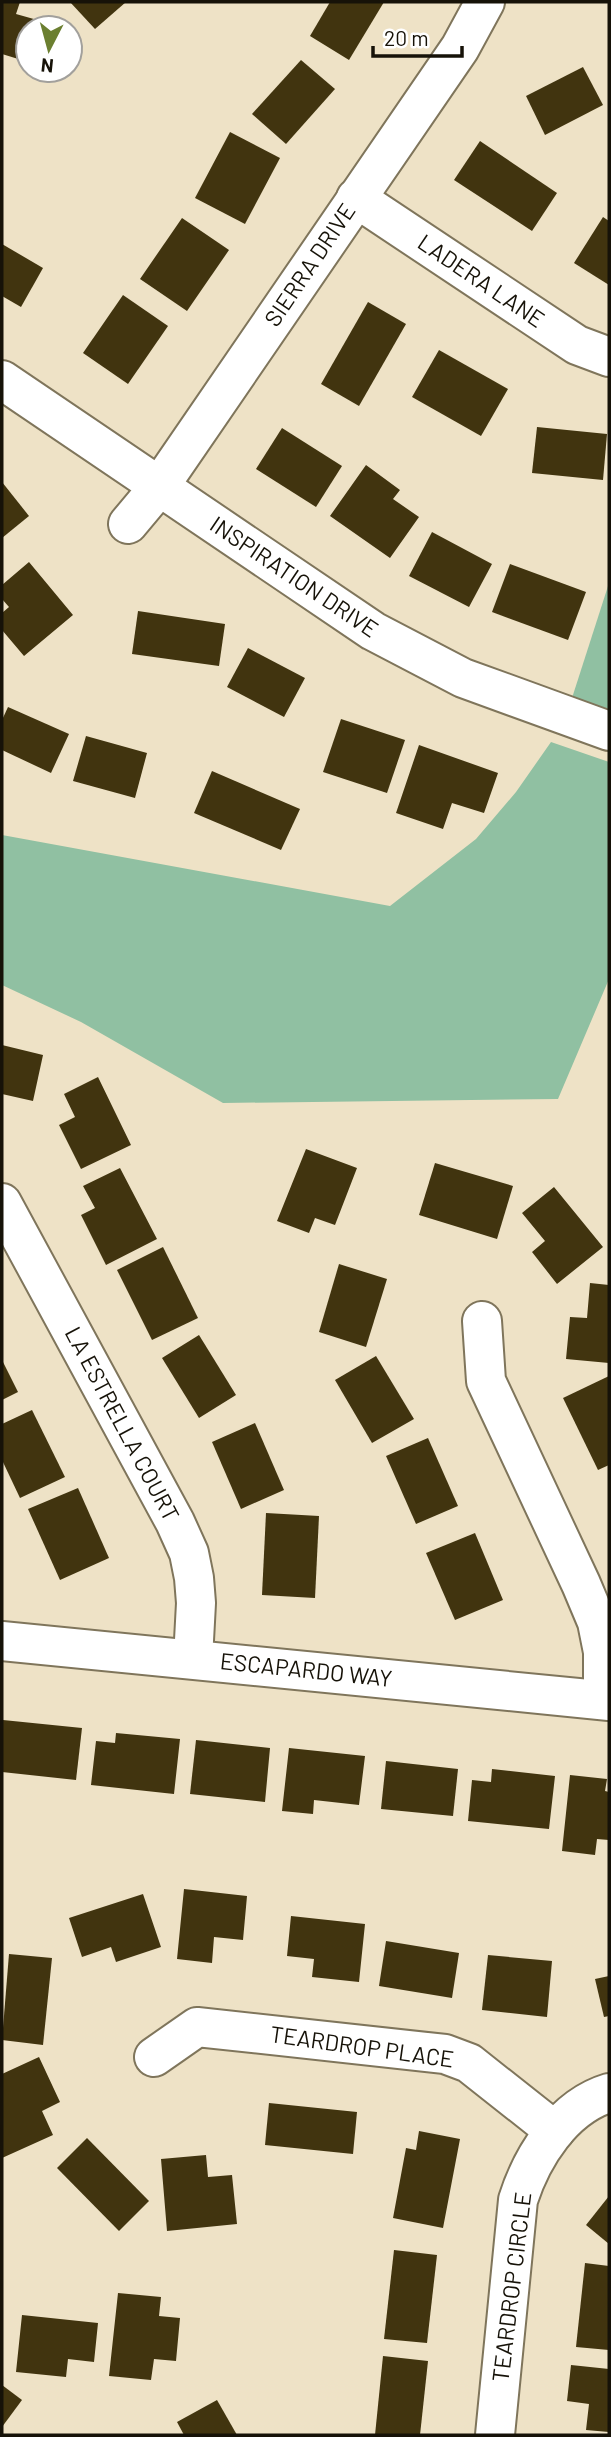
<svg xmlns="http://www.w3.org/2000/svg" width="611" height="2437" viewBox="0 0 611 2437" font-family="Barlow,sans-serif">
<style>
.green{fill:#90c0a2}
.building{fill:#41340f}
.lines{fill:none;stroke-linecap:round;stroke-linejoin:round}
.minor-casing{stroke:#7f755b;stroke-width:42}
.minor{stroke:#fff;stroke-width:38}
.labels{text-anchor:middle;stroke-width:7;stroke-linejoin:round;paint-order:stroke}
.street-label{font-size:23px;fill:#161208;stroke:#fff}
</style>
<rect width="100%" height="100%" fill="#eee2c6"/>
<g class="green">
<polygon points="609,583 609,709 572,698"/>
<polygon points="551,742 609,762 609,979 558,1099 223,1103 81,1022 2,985 2,835 390,906 476,839 516,792"/>
</g>
<g class="building">
<polygon points="2,2 20,2 16,14 48,23 47,28 28,28 28,62 2,54"/>
<polygon points="70,2 126,2 95,29"/>
<polygon points="330,2 384,2 349,60 310,36"/>
<polygon points="301,60 335,89 286,144 252,114"/>
<polygon points="583,67 603,105 545,135 526,96"/>
<polygon points="230,132 280,158 245,224 195,198"/>
<polygon points="480,141 557,193 532,231 454,180"/>
<polygon points="603,217 609,221 609,285 574,263"/>
<polygon points="182,218 229,250 187,311 140,279"/>
<polygon points="2,244 43,268 21,307 2,296"/>
<polygon points="123,295 168,326 128,384 83,353"/>
<polygon points="368,302 406,324 359,406 321,384"/>
<polygon points="439,350 508,389 481,436 412,397"/>
<polygon points="537,427 607,434 603,480 532,473"/>
<polygon points="282,428 342,466 316,507 256,469"/>
<polygon points="366,465 400,490 393,499 419,517 390,558 330,516"/>
<polygon points="2,482 29,516 2,538"/>
<polygon points="432,532 492,564 469,607 409,576"/>
<polygon points="29,562 73,615 24,656 2,630 2,613 9,607 2,599 2,585"/>
<polygon points="510,564 586,592 568,640 492,612"/>
<polygon points="138,611 225,624 219,666 132,654"/>
<polygon points="248,648 305,678 284,717 227,687"/>
<polygon points="8,707 69,734 51,773 2,750 2,720"/>
<polygon points="341,719 405,740 387,793 323,772"/>
<polygon points="86,736 147,753 135,798 73,781"/>
<polygon points="419,745 498,773 484,813 452,803 443,829 396,813"/>
<polygon points="212,771 300,809 281,850 194,813"/>
<polygon points="2,1045 43,1055 33,1101 2,1094"/>
<polygon points="98,1077 131,1145 81,1169 59,1125 75,1117 64,1094"/>
<polygon points="306,1149 357,1168 335,1225 315,1218 309,1233 277,1221"/>
<polygon points="435,1163 513,1186 497,1239 419,1215"/>
<polygon points="120,1168 157,1239 106,1265 81,1215 95,1208 83,1186"/>
<polygon points="554,1187 603,1247 557,1284 532,1252 545,1241 522,1213"/>
<polygon points="163,1247 198,1318 152,1340 117,1270"/>
<polygon points="339,1264 387,1279 366,1347 319,1332"/>
<polygon points="590,1283 609,1285 609,1363 566,1359 570,1317 587,1318"/>
<polygon points="199,1335 236,1395 199,1418 162,1358"/>
<polygon points="376,1356 414,1419 372,1443 335,1380"/>
<polygon points="2,1360 18,1392 2,1400"/>
<polygon points="609,1376 609,1465 598,1470 563,1398"/>
<polygon points="32,1410 65,1477 20,1498 2,1460 2,1424"/>
<polygon points="255,1423 284,1490 241,1509 212,1442"/>
<polygon points="428,1438 458,1506 416,1524 386,1456"/>
<polygon points="78,1488 109,1558 60,1580 28,1509"/>
<polygon points="266,1513 319,1516 315,1598 262,1595"/>
<polygon points="475,1533 503,1600 455,1620 426,1553"/>
<polygon points="3,1720 82,1728 76,1780 2,1772"/>
<polygon points="116,1733 180,1739 174,1794 91,1785 96,1741 115,1743"/>
<polygon points="196,1740 270,1748 265,1802 190,1794"/>
<polygon points="289,1748 365,1756 359,1805 314,1800 313,1814 282,1811"/>
<polygon points="386,1761 458,1769 453,1816 381,1809"/>
<polygon points="492,1769 555,1776 549,1829 468,1821 472,1780 491,1782"/>
<polygon points="570,1775 607,1779 605,1791 609,1792 609,1840 597,1839 595,1855 562,1851"/>
<polygon points="184,1889 247,1896 243,1940 214,1937 212,1963 177,1959"/>
<polygon points="143,1894 161,1947 116,1962 111,1947 82,1957 69,1918"/>
<polygon points="291,1916 365,1924 359,1982 312,1977 314,1959 287,1956"/>
<polygon points="386,1941 459,1953 452,1998 379,1986"/>
<polygon points="9,1954 52,1958 43,2045 2,2040"/>
<polygon points="488,1955 552,1961 547,2017 482,2010"/>
<polygon points="609,1976 609,2016 604,2017 595,1979"/>
<polygon points="39,2057 60,2102 42,2111 53,2135 2,2158 2,2074"/>
<polygon points="269,2103 357,2112 353,2154 265,2145"/>
<polygon points="419,2131 460,2139 443,2228 393,2218 406,2148 416,2150"/>
<polygon points="87,2138 149,2201 119,2231 57,2168"/>
<polygon points="206,2155 208,2177 232,2175 237,2224 167,2231 161,2159"/>
<polygon points="609,2196 609,2244 586,2225"/>
<polygon points="394,2250 437,2255 427,2343 384,2339"/>
<polygon points="585,2263 609,2266 609,2350 576,2347"/>
<polygon points="118,2293 161,2297 159,2316 180,2318 176,2361 154,2359 151,2380 109,2376"/>
<polygon points="22,2315 98,2323 94,2362 68,2359 66,2377 16,2372"/>
<polygon points="383,2356 428,2361 420,2435 375,2435"/>
<polygon points="571,2365 609,2369 609,2432 586,2430 589,2404 567,2401"/>
<polygon points="2,2385 22,2400 2,2427"/>
<polygon points="217,2400 237,2435 184,2435 177,2422"/>
</g>
<g class="lines">
<defs>
<g id="minor">
<polyline points="356,198 577,345 609,357"/>
<polyline points="2,380 373,631 463,678 609,731"/>
<polyline points="128,524 159,487 460,48 485,2"/>
<polyline points="2,1203 175,1522 189,1553 194,1578 196,1603 193,1659"/>
<polyline points="482,1321 486,1381 581,1584 597,1622 603,1652 603,1700"/>
<polyline points="2,1641 609,1701"/>
<polyline points="154,2057 197,2027 445,2054 469,2063 555,2131"/>
<path d="M495,2435L518,2200C532,2156 563,2107 609,2093"/>
</g>
</defs>
<use href="#minor" class="minor-casing"/>
<use href="#minor" class="minor"/>
</g>
<g class="labels">
<g class="street-label">
<text transform="translate(310 265) rotate(-56)" y="8">SIERRA DRIVE</text>
<text transform="translate(481 281) rotate(34)" y="8">LADERA LANE</text>
<text transform="translate(294 577) rotate(34)" y="8">INSPIRATION DRIVE</text>
<text transform="translate(122 1424) rotate(62)" y="8">LA ESTRELLA COURT</text>
<text transform="translate(306 1670) rotate(6)" y="8">ESCAPARDO WAY</text>
<text transform="translate(362 2047) rotate(8)" y="8">TEARDROP PLACE</text>
<text transform="translate(512 2287) rotate(-83)" y="8">TEARDROP CIRCLE</text>
</g>
</g>
<rect width="611" height="2437" fill="none" stroke="#161208" stroke-width="7"/>
<g transform="translate(49 49) rotate(186)"><circle r="33" fill="#ffffff" stroke="#a2a09c" stroke-width="2"/>
<path d="M0-5L12 26L0 18L-12 26Z" fill="#6b7f30"/>
<text y="-10" font-size="19" font-weight="bold" text-anchor="middle" fill="#161208">N</text>
</g>
<path d="M373 46v10h89v-10" fill="none" stroke="#161208" stroke-width="3.5"/>
<text x="384" y="46" font-size="21" fill="#161208" stroke="#ffffff" stroke-width="5" paint-order="stroke">20 m</text>
</svg>
